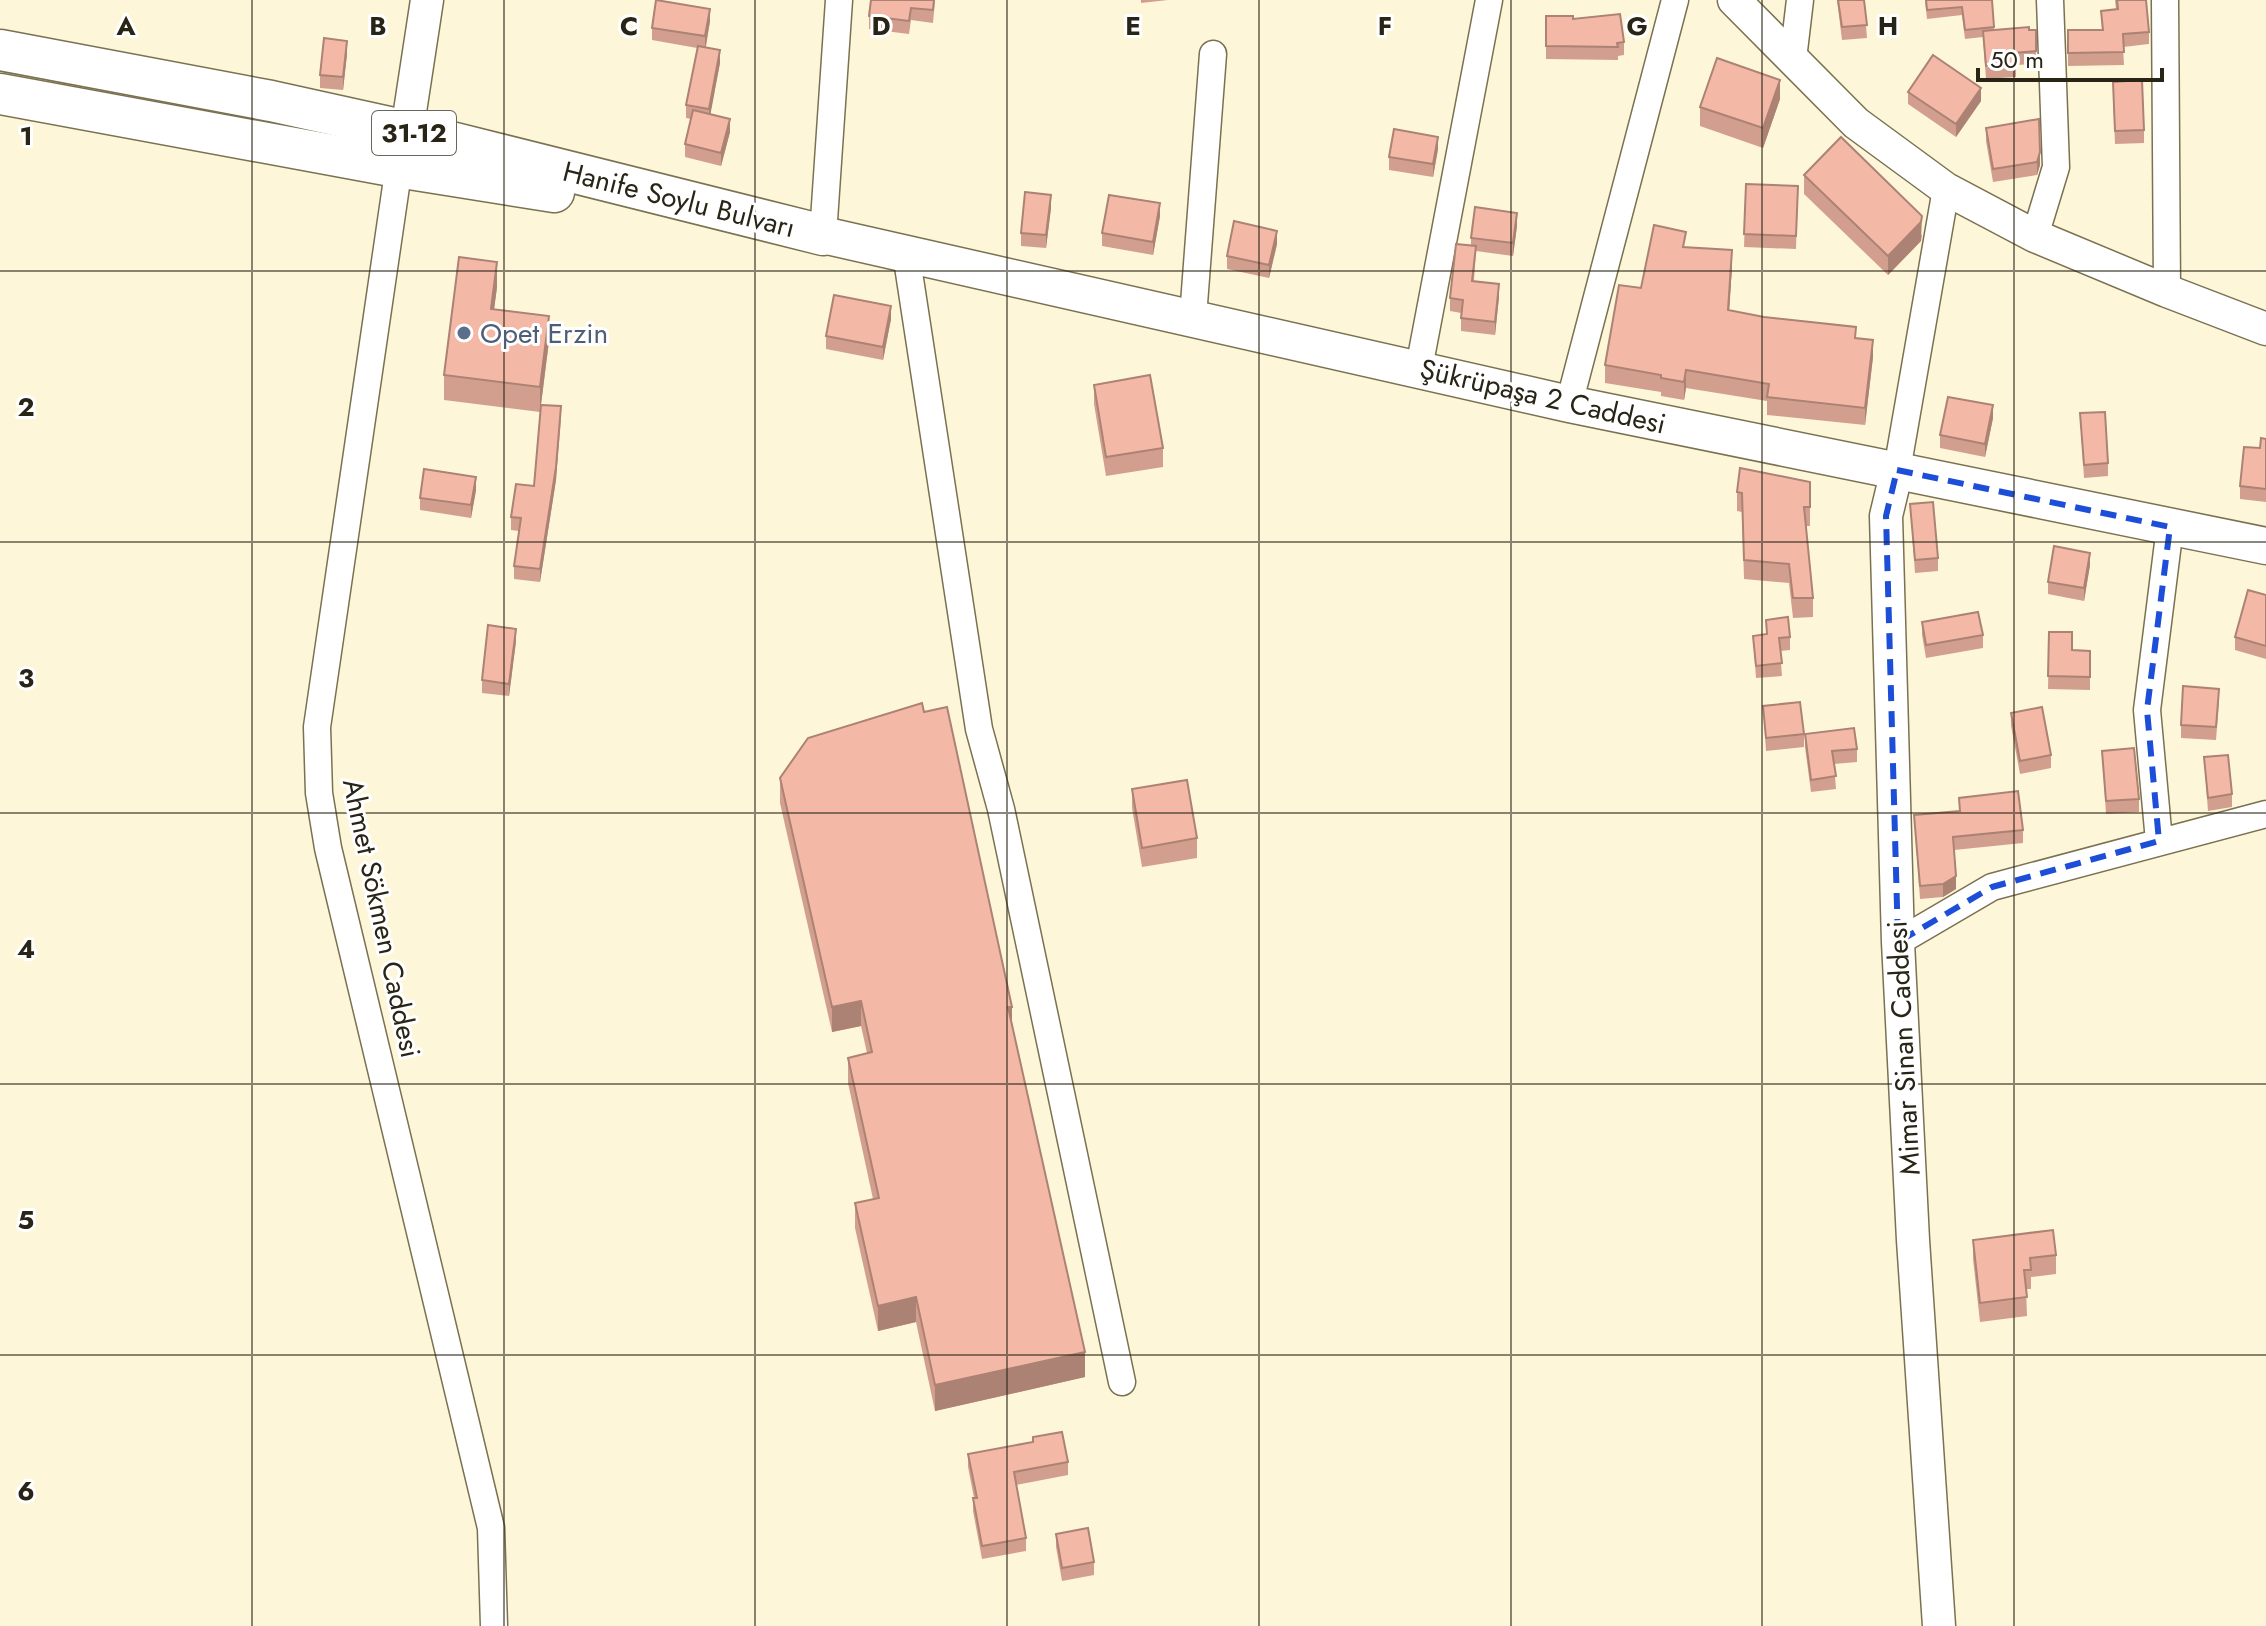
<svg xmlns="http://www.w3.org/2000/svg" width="2266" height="1626" viewBox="0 0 2266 1626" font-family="Jost,sans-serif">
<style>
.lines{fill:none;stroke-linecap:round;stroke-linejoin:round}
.minor-casing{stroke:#7a7151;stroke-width:29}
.tertiary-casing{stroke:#7a7151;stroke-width:35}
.secondary-casing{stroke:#7a7151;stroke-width:39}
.primary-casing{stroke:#7a7151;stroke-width:43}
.minor{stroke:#fff;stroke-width:26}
.tertiary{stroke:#fff;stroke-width:32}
.secondary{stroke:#fff;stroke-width:36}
.primary{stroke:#fff;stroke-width:40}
.wall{fill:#d29f8f}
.shaded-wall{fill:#ab8274}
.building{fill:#f4b9a6;stroke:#ab8274;stroke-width:2}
.marked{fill:none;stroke:#1d4ed8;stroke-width:6;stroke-dasharray:16 10;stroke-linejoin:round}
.grid{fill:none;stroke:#282416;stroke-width:2;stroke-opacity:0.55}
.service-dot{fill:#5c6f8a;stroke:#fff;stroke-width:3}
.labels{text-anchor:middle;stroke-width:6;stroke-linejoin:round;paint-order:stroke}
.shield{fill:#fff;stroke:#68665c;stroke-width:2}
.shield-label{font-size:26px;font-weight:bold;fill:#282416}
.street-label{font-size:28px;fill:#282416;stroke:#fff}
.service-label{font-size:28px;fill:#4e5e75;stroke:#fff;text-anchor:start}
.grid-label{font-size:26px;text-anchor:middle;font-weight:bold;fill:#282416;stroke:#fff;stroke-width:6;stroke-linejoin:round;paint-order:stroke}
</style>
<rect width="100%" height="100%" fill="#fef6d9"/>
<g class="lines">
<defs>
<g id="minor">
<polyline points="2165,0 2167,291"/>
<polyline points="1793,59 1800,0"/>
<polyline points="401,152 317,727 319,793 328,848 491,1528 494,1626"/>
<polyline points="823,235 839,0"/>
<polyline points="2035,236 2056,167 2050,0"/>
<polyline points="906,253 979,729 1001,809 1122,1382"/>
<polyline points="1193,317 1213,54"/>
<polyline points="1419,368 1489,0"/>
<polyline points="1569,404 1675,0"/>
<polyline points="1897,470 1946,189"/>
<polyline points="2159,841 2147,710 2170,527"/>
<polyline points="1898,942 1992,887 2266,814"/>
</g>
<g id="tertiary">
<polyline points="1734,0 1856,123 1946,189 2035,236 2167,291 2266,329"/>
<polyline points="407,131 427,0"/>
<polyline points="1897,470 1886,516 1898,942 1913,1240 1939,1626"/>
</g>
<polyline id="secondary" points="823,235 1569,404 2266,546"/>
<g id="primary">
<polyline points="0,50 271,101 407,131 823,235"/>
<polyline points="0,94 397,167 554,192"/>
</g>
</defs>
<use href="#minor" class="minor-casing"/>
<use href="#tertiary" class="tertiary-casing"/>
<use href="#secondary" class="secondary-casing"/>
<use href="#primary" class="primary-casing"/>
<use href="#minor" class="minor"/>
<use href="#tertiary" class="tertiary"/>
<use href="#secondary" class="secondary"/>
<use href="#primary" class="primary"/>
</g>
<g class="wall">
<polygon points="935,0 933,23 911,20 909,34 869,29 869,16"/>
<polygon points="1141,0 1168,0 1141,3"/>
<polygon points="1837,0 1864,0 1867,38 1842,40"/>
<polygon points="1925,0 1992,0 1994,30 2036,30 2036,64 2016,65 2016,77 1986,79 1983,37 1965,39 1962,15 1927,19"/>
<polygon points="2115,0 2146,0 2149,32 2149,44 2123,47 2124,65 2068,66 2068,30 2102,30 2101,11 2116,10"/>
<polygon points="1546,16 1573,19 1624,42 1624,55 1618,56 1618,60 1546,59"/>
<polygon points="710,21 706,47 720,63 710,114 730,132 721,166 685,157 685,144 691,119 686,118 686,105 697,48 652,40 652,28"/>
<polygon points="347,54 343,90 320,88 320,75"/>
<polygon points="1908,92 1981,101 1956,137 1908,104"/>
<polygon points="2113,95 2144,130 2144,143 2115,144"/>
<polygon points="1780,99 1763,148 1700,126 1700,107"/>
<polygon points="2039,119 2040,165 2037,175 1993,182 1986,141 1986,128"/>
<polygon points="1438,149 1433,177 1389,170 1389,157"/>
<polygon points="1804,175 1922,235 1921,241 1888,275 1804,194"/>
<polygon points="1746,184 1798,186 1796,249 1744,247"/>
<polygon points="1051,208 1046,248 1021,246 1021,233"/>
<polygon points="1160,216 1153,255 1102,246 1102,233"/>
<polygon points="1517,226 1513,256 1476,251 1474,281 1499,297 1495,335 1461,331 1461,313 1450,311 1450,298 1471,246 1471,238"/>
<polygon points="1277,244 1269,278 1227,269 1227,256"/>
<polygon points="1686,247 1732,267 1729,310 1856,338 1873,357 1865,425 1767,415 1767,401 1686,388 1684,400 1661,396 1661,392 1605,383 1605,365"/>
<polygon points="497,287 494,309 549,341 541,405 561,419 556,480 540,582 514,579 514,566 519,531 511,530 511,517 534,486 540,412 444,400 444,375"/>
<polygon points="891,319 883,360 826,349 826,336"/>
<polygon points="1094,385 1163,448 1163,467 1106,476 1094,404"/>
<polygon points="2080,413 2108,463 2108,476 2084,478"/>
<polygon points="1993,418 1985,457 1940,448 1940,435"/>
<polygon points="2266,439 2266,502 2240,499 2240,486"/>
<polygon points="1810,482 1810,526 1806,526 1813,598 1813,617 1793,618 1789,583 1744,579 1742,512 1737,511 1737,492"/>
<polygon points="476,490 471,518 420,510 420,498"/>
<polygon points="1910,504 1938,558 1938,571 1915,573"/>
<polygon points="2090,565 2084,601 2048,594 2048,582"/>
<polygon points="2266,595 2266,659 2235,650 2235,637"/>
<polygon points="1766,620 1790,637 1790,650 1780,651 1782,676 1756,678 1753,636 1766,634"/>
<polygon points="1922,622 1983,635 1983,648 1926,658 1922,635"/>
<polygon points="2049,632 2072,650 2090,651 2090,690 2048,689"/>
<polygon points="516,641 509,696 482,693 482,680"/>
<polygon points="2219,702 2216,740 2181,738 2181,725"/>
<polygon points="1763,706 1804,734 1804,747 1766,751"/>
<polygon points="2011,713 2051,755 2051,768 2020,774 2011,726"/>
<polygon points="1805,734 1857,749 1857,762 1834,764 1836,789 1811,792 1805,747"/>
<polygon points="2102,751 2139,799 2139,812 2106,814"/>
<polygon points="2204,757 2232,794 2232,807 2208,811"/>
<polygon points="780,778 1012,1025 1085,1377 935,1411 916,1322 878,1331 855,1228 855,1203 873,1199 848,1083 848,1058 867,1053 861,1026 832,1032 780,803"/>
<polygon points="1132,789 1197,838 1197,858 1142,867 1132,808"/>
<polygon points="1959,798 2023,830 2023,843 1954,850 1956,889 1943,897 1920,899 1914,815 1959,811"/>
<polygon points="1973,1240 2056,1255 2056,1274 2031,1277 2031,1289 2026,1289 2027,1316 1980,1322 1973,1259"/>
<polygon points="1033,1437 1068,1462 1068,1475 1016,1485 1026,1538 1026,1551 982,1559 973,1511 973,1498 974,1498 968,1467 968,1454 1033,1442"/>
<polygon points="1056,1534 1094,1562 1094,1575 1062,1581 1056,1547"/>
</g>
<g class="shaded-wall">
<polygon points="710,9 710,21 705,49 705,36"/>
<polygon points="347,41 347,54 343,90 343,77"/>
<polygon points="720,50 720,63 709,122 709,109"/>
<polygon points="1780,80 1780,99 1763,148 1763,128"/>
<polygon points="1981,88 1981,101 1956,137 1956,124"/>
<polygon points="730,119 730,132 721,166 721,153"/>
<polygon points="1438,137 1438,149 1433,177 1433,164"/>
<polygon points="2040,152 2040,165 2037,175 2037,162"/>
<polygon points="1051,195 1051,208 1046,248 1046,235"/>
<polygon points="1160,203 1160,216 1153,255 1153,242"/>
<polygon points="1517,213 1517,226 1513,256 1513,243"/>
<polygon points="1922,216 1921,241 1888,275 1888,256"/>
<polygon points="1277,231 1277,244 1269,278 1269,265"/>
<polygon points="1732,250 1732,267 1728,328 1728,310"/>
<polygon points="497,262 497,287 491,334 491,309"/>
<polygon points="1499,284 1499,297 1495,335 1495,322"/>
<polygon points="891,306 891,319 883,360 883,347"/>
<polygon points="549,316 549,341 540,412 540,387"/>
<polygon points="1873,340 1873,357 1865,425 1865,408"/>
<polygon points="1686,370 1686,388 1684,400 1684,382"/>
<polygon points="1993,405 1993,418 1985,457 1985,444"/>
<polygon points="561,406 556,480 540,582 540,569"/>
<polygon points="476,477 476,490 471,518 471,505"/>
<polygon points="2090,553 2090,565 2084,601 2084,588"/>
<polygon points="516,629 516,641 509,696 509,684"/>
<polygon points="1956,876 1956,889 1943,897 1943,884"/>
<polygon points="861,1001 861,1026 832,1032 832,1007"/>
<polygon points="1008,1007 1012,1007 1012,1032"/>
<polygon points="916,1297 916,1322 878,1331 878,1306"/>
<polygon points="1085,1352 1085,1377 935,1411 935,1385"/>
</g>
<g class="building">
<polygon points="656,0 710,9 705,36 652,28"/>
<polygon points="871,0 934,0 933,10 911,8 909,21 869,16"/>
<polygon points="1838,0 1864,0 1867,25 1842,27"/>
<polygon points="1926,0 1992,0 1994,27 1965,30 1962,7 1927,10"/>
<polygon points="2117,0 2146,0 2149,32 2123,34 2124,52 2068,53 2068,30 2103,30 2101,11 2118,9"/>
<polygon points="1620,14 1624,42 1617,43 1618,47 1546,46 1546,16 1573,16 1573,19"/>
<polygon points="2029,27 2029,30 2036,30 2036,51 2014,53 2016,64 1986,66 1983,31"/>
<polygon points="324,38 347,41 343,77 320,75"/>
<polygon points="698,46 720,50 709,109 686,105"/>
<polygon points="1933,55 1981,88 1956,124 1908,92"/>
<polygon points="1717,58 1780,80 1763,128 1700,107"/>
<polygon points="2142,80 2144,130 2115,131 2113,82"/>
<polygon points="693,110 730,119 721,153 685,144"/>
<polygon points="2039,119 2040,152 2037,162 1993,169 1986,128"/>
<polygon points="1394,129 1438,137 1433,164 1389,157"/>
<polygon points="1841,137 1922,216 1921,222 1888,256 1804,175"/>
<polygon points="1746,184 1798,186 1796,236 1744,234"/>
<polygon points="1025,192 1051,195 1046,235 1021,233"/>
<polygon points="1109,195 1160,203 1153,242 1102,233"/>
<polygon points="1475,207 1517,213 1513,243 1471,238"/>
<polygon points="1234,221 1277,231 1269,265 1227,256"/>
<polygon points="1654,225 1686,232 1683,247 1732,250 1728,310 1764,317 1856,327 1855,338 1873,340 1865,408 1767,397 1769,384 1686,370 1684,382 1661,378 1661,375 1605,365 1619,285 1641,288"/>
<polygon points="1456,244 1476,246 1472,281 1499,284 1495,322 1461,318 1463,300 1450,298"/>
<polygon points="459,257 497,262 491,309 549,316 540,387 444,375"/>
<polygon points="834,295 891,306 883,347 826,336"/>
<polygon points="1150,375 1163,448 1106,457 1094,385"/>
<polygon points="1948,397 1993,405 1985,444 1940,435"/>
<polygon points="541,405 561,406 556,467 540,569 514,566 521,518 511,517 516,484 534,486"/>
<polygon points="2105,412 2108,463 2084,465 2080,413"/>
<polygon points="2261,438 2266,439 2266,489 2240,486 2244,447 2260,448"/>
<polygon points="1740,468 1810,482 1810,507 1804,507 1813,598 1793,598 1789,564 1744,560 1742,493 1737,492"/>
<polygon points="424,469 476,477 471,505 420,498"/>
<polygon points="1933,502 1938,558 1915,560 1910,504"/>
<polygon points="2054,546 2090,553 2084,588 2048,582"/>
<polygon points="2248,590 2266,595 2266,646 2235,637"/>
<polygon points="1978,612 1983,635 1926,645 1922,622"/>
<polygon points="1788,617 1790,637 1779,638 1782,663 1756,666 1753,636 1767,634 1766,620"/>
<polygon points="488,625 516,629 509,684 482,680"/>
<polygon points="2049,632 2072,632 2072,650 2090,651 2090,677 2048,676"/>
<polygon points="2183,686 2219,689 2216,727 2181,725"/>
<polygon points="1800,702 1804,734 1766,738 1763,706"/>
<polygon points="922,703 924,712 947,707 1012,1007 1008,1007 1085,1352 935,1385 916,1297 878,1306 855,1203 879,1198 848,1058 872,1052 861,1001 832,1007 780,778 808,738"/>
<polygon points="2042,707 2051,755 2020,761 2011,713"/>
<polygon points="1854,728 1857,749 1832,751 1836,776 1811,780 1805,734"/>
<polygon points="2134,748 2139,799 2106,801 2102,751"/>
<polygon points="2228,755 2232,794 2208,798 2204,757"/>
<polygon points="1187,780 1197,838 1142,848 1132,789"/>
<polygon points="2018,791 2023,830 1953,837 1956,876 1943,884 1920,886 1914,815 1960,811 1959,798"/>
<polygon points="2053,1230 2056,1255 2030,1258 2031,1270 2024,1270 2027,1297 1980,1303 1973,1240"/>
<polygon points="1062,1432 1068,1462 1014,1472 1026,1538 982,1546 973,1498 977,1498 968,1454 1033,1442 1033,1437"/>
<polygon points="1088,1528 1094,1562 1062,1568 1056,1534"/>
</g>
<path class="marked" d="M1897,470L2170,527L2147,710L2159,841L1992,887L1898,942L1886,516Z"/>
<path class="grid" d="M252,0V1626M504,0V1626M755,0V1626M1007,0V1626M1259,0V1626M1511,0V1626M1762,0V1626M2014,0V1626M0,271H2266M0,542H2266M0,813H2266M0,1084H2266M0,1355H2266"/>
<circle class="service-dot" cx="464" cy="333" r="8"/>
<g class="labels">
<rect class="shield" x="372" y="111" width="84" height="44" rx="6"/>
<g class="shield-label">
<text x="414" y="142">31-12</text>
</g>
<g class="street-label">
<text transform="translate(679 199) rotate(14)" y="10">Hanife Soylu Bulvarı</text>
<text transform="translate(1543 396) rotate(13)" y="10">Şükrüpaşa 2 Caddesi</text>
<text transform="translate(382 918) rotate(78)" y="10">Ahmet Sökmen Caddesi</text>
<text transform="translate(1903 1048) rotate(-93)" y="10">Mimar Sinan Caddesi</text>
</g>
<g class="service-label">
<text x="480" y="343">Opet Erzin</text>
</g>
</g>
<g class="grid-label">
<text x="126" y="35">A</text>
<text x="378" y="35">B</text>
<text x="629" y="35">C</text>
<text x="881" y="35">D</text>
<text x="1133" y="35">E</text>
<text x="1385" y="35">F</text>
<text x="1637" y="35">G</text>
<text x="1888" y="35">H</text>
<text x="26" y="145">1</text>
<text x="26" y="416">2</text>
<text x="26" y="687">3</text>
<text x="26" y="958">4</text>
<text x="26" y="1229">5</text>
<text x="26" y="1500">6</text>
</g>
<path d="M1978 68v12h184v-12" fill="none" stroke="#282416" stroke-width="4"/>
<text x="1990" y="68" font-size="24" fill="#282416" stroke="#ffffff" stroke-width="6" paint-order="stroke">50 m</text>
</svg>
